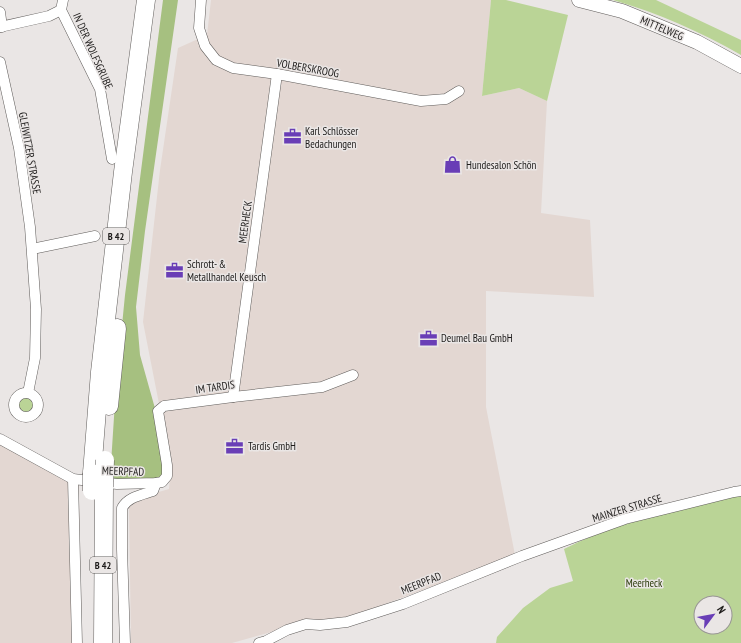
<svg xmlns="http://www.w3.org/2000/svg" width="741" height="643" viewBox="0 0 741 643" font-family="'PT Sans Narrow',sans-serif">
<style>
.built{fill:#e3d7d2}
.green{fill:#bad496;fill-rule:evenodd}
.forest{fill:#a6c080}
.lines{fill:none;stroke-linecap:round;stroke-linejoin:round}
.street-casing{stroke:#605d5b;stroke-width:11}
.secondary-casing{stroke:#605d5b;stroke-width:15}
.highway-casing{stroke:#605d5b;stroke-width:19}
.street{stroke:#fff;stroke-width:10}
.secondary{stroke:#fff;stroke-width:14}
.highway{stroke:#fff;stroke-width:18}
.highway-bridge-casing{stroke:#605d5b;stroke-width:19;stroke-linecap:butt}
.highway-bridge{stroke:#fff;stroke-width:18}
.labels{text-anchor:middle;stroke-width:3;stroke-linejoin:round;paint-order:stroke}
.shield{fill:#eae6e5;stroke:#5a5857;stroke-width:1}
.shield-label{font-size:10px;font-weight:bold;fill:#1d1b1a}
.street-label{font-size:11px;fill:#1d1b1a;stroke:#eae6e5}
.poi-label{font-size:11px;fill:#1d1b1a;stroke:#eae6e5;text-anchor:start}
.park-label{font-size:11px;fill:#2a3a09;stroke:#eae6e5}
</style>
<rect width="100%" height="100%" fill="#eae6e5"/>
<g class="built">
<polygon points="211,0 491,0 482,96 519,88 547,101 541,213 590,220 594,297 486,291 486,407 515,555 348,618 311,621 232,643 131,643 129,507 141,497 169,489 171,465 143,322 160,170 178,48 207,35"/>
<polygon points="0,439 79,477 80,643 0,643"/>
</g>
<g class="green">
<polygon points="491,0 506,0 568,15 547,101 519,88 482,96"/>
<path d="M613,0H656L741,40V55C701,32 658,13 613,0Z"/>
<circle cx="26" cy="405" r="8"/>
<path d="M741,494V643H496L497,637L523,608L550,588L573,581L564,549C618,521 681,509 741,494ZM701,603H725V627H701Z"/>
</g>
<polygon class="forest" points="163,0 178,0 145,231 136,307 140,355 156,412 164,472 161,477 156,480 110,479 116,386 125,295"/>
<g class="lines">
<defs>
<g id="street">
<polyline points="63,0 61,10 100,89 112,159"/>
<polyline points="201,0 199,28 205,46 216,60 233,68 277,74 421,101 446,99 459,91"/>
<polyline points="0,12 2,27"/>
<polyline points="0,27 49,16 61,10"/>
<polyline points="0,62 19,148 30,227 36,309 35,358 28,393"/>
<polyline points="32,249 95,236"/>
<circle cx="26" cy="405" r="12"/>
<polyline points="233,397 277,74"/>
<polyline points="0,439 73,479 117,484 156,483 162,482 167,476 167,465 158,411 164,406 233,397 322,387 353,375"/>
<polyline points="73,479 77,643"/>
<path d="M125,643L122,549V508C128,497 141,495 153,491L156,483"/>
<polyline points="259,643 266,641 287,630 306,624 320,625 347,622 403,604 522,556 625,519 734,492 741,491"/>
</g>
<polyline id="secondary" points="579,0 622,11 697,42 741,66"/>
<g id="highway">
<polyline points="109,406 117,328"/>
<polyline points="92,473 100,372 123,172 146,0"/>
<polyline points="103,643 104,487"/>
</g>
</defs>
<use href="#street" class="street-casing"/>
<use href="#secondary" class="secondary-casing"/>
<use href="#highway" class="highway-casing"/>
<use href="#street" class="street"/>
<use href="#secondary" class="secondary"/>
<use href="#highway" class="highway"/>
<defs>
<g id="highway-bridge">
<polyline points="104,487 105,460"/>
<polyline points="92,491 92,473"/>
</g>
</defs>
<use href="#highway-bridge" class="highway-bridge-casing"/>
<use href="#highway-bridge" class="highway-bridge"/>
</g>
<defs>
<symbol id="office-bare" viewBox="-9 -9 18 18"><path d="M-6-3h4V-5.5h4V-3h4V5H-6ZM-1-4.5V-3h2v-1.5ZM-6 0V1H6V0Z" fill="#693eb6" stroke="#eae6e5" stroke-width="2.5" paint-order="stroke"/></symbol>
<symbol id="shop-bare" viewBox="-9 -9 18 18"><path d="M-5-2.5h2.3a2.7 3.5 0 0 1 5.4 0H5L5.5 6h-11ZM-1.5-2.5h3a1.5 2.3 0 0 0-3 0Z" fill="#693eb6" stroke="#eae6e5" stroke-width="2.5" paint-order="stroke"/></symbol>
</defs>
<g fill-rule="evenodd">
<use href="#office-bare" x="280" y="124" width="25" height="25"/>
<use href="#shop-bare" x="440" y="152" width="25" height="25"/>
<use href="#office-bare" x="162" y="258" width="25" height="25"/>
<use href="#office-bare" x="416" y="326" width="25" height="25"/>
<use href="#office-bare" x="222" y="434" width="25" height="25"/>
</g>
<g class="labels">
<g class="shield">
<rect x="103" y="228" width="26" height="16" rx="3"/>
<rect x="90" y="557" width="26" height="16" rx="3"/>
</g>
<g class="shield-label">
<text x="116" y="240">B 42</text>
<text x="103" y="569">B 42</text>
</g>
<g class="street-label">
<text transform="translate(662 28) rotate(23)" y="4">MITTELWEG</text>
<text transform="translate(93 51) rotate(66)" y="4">IN DER WOLFSGRUBE</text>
<text transform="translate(308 68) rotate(10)" y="4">VOLBERSKROOG</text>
<text transform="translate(30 153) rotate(80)" y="4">GLEIWITZER STRASSE</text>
<text transform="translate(245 222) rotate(-82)" y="4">MEERHECK</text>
<text transform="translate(215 387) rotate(-8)" y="4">IM TARDIS</text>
<text transform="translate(123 471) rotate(2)" y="4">MEERPFAD</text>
<text transform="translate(627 508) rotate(-17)" y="4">MAINZER STRASSE</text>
<text transform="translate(421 583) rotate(-22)" y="4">MEERPFAD</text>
</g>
<g class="poi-label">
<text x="305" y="135">Karl Schlösser<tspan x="305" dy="13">Bedachungen</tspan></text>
<text x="466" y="169">Hundesalon Schön</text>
<text x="187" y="268">Schrott- &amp;<tspan x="187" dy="13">Metallhandel Keusch</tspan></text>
<text x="441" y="342">Deumel Bau GmbH</text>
<text x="248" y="450">Tardis GmbH</text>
</g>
<g class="park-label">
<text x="644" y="587">Meerheck</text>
</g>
</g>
<g transform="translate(713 615) rotate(58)"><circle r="19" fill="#eae6e5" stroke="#989594"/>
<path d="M0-3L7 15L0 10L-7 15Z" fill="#693eb6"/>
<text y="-6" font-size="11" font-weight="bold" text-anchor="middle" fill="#1d1b1a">N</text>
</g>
</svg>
